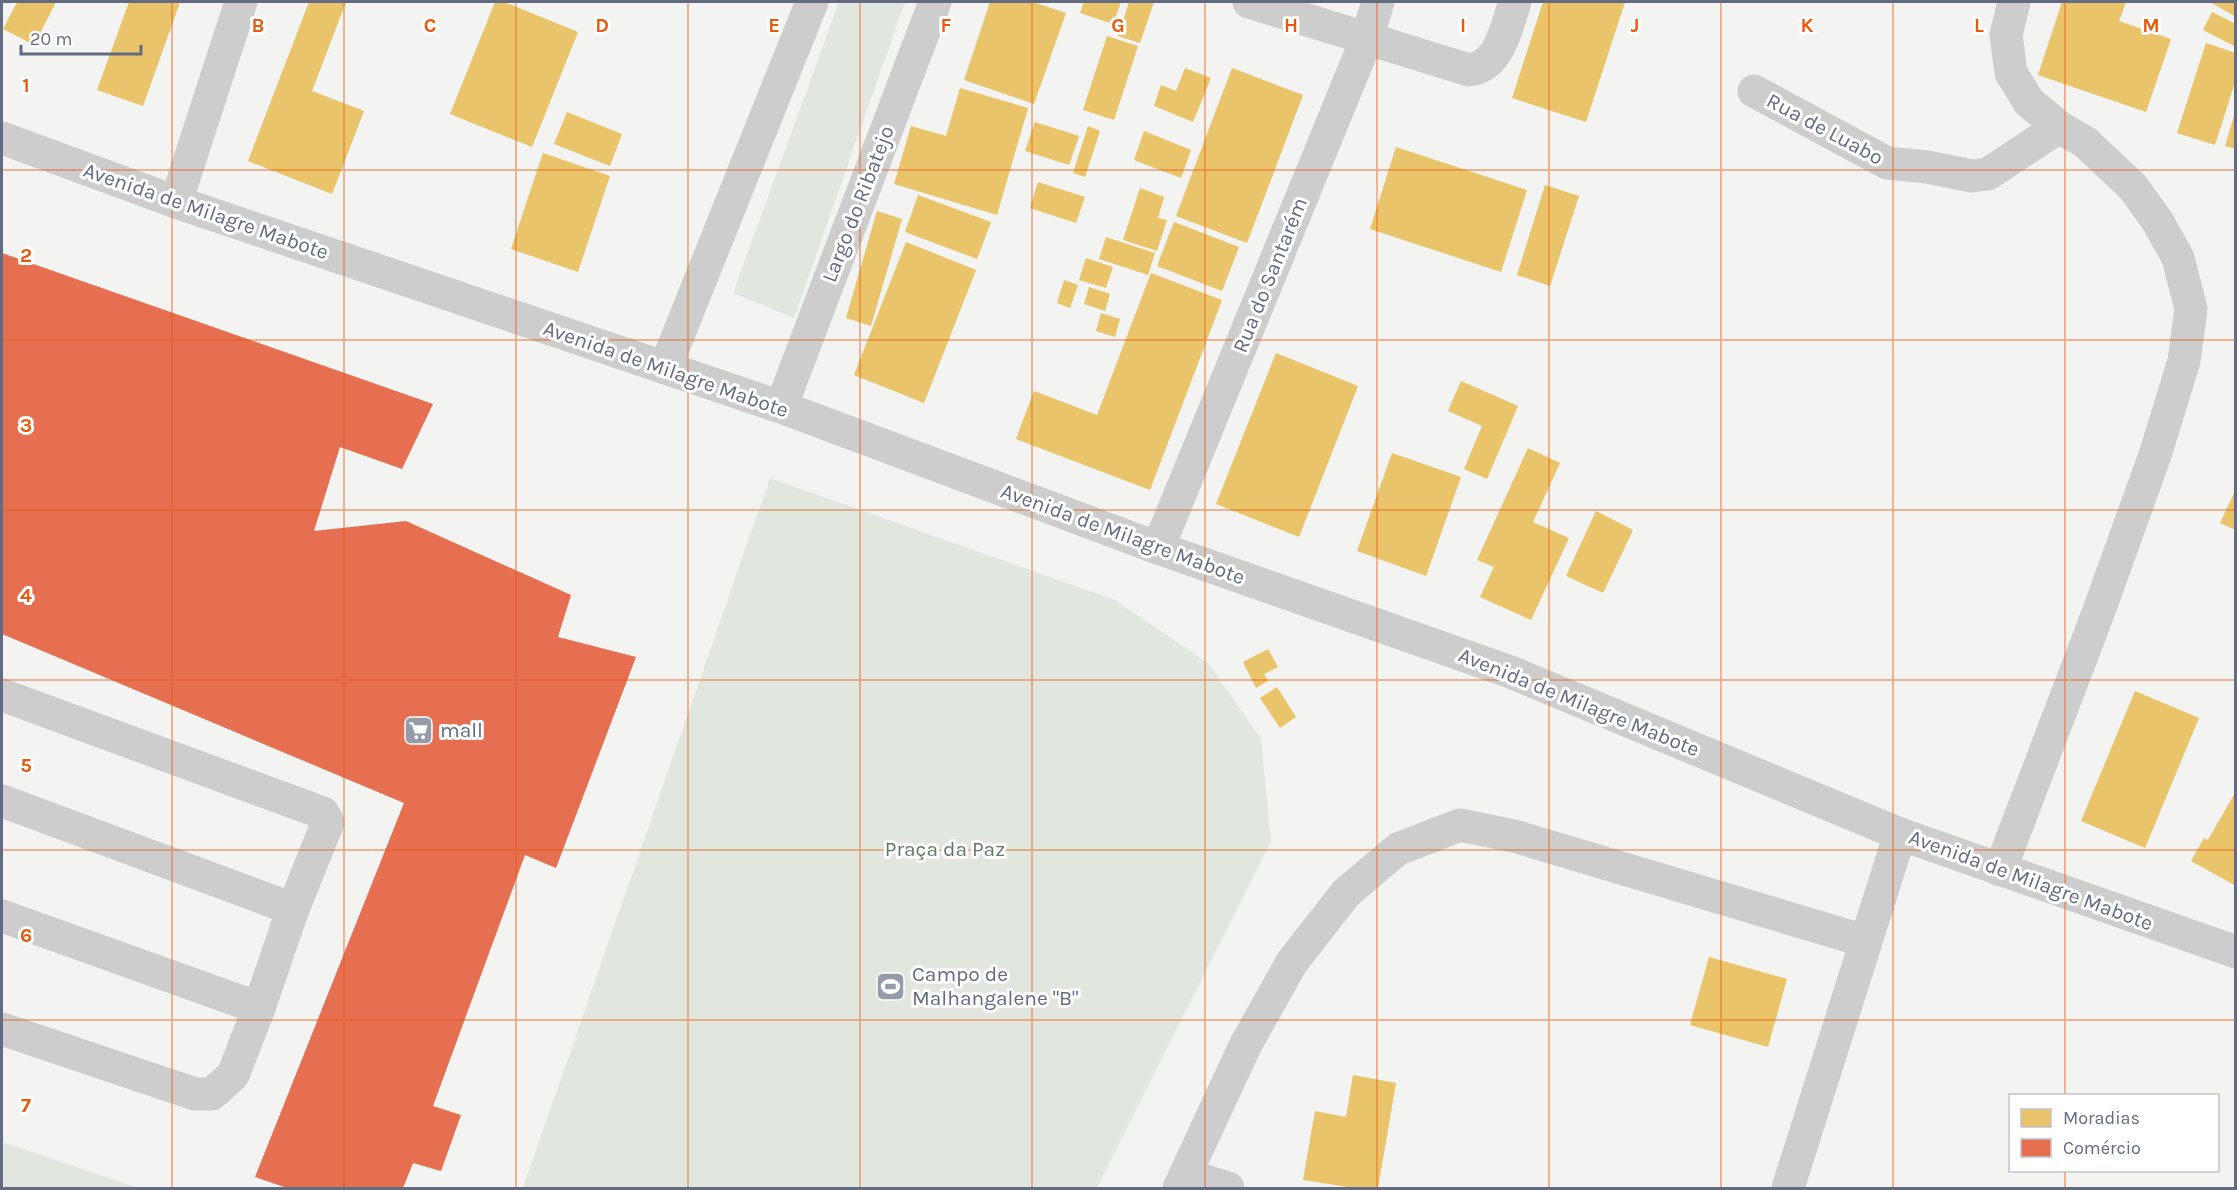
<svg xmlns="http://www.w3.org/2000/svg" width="2237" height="1190" viewBox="0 0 2237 1190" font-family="Karla,sans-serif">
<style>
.green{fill:#e1e6df}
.homes{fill:#e9c46a}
.shops{fill:#e76f51}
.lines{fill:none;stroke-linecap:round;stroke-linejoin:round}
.minor{stroke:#cdcdce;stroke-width:33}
.grid{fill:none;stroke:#e8590c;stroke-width:1.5;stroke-opacity:0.55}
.labels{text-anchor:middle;stroke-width:6;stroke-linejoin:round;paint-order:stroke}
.street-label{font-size:21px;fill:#636b82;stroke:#fff}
.poi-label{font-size:21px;fill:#636b82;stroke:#fff;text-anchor:start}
.park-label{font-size:21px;fill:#627964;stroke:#fff}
.grid-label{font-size:20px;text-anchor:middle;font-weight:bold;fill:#e8590c;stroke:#fff;stroke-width:6;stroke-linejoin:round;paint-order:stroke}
</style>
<rect width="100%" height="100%" fill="#f3f4f1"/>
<g class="green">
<polygon points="839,2 905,2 794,318 733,293"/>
<polygon points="770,478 1115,600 1209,664 1261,739 1271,841 1097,1188 523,1188"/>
<polygon points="2,1142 139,1188 2,1188"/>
</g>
<g class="homes">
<polygon points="17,2 56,2 34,45 3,29"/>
<polygon points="129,2 180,2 143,106 97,90"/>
<polygon points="309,2 346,2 312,91 364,111 332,194 248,161"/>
<polygon points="495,2 504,2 578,32 532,147 450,114"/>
<polygon points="990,2 1033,2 1066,13 1034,104 964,80"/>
<polygon points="1084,2 1121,2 1113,24 1080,13"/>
<polygon points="1129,2 1154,2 1140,43 1118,36"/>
<polygon points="1543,2 1625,2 1586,122 1512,98"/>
<polygon points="2062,2 2126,2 2119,21 2171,39 2146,112 2038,75"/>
<polygon points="2210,2 2236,2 2236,17"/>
<polygon points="2212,12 2236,24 2236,47 2203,30"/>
<polygon points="1107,36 1138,46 1114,120 1083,110"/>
<polygon points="2206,43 2236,53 2236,79 2215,145 2177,133"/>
<polygon points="1185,68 1211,78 1193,122 1154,106 1161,85 1176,91"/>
<polygon points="1232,68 1303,95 1247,243 1176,216"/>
<polygon points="960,88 1028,108 997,215 894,184 911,126 946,136"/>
<polygon points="2236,109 2236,149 2225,146"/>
<polygon points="567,112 622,134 610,166 554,144"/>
<polygon points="1035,122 1079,136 1069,165 1025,151"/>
<polygon points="1088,126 1100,131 1085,177 1073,173"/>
<polygon points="1144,131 1191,150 1181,178 1134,160"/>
<polygon points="1396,147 1527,190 1501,272 1370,229"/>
<polygon points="543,153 610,176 578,272 511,249"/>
<polygon points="1038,182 1085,197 1076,223 1030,208"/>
<polygon points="1545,185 1579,196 1550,286 1517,275"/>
<polygon points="1140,188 1164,197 1158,218 1167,220 1157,251 1123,240"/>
<polygon points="918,195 991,222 977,259 905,232"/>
<polygon points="877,211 902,219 871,326 846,318"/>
<polygon points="1174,222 1239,247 1222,291 1157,266"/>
<polygon points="1106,237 1155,253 1148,275 1099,259"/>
<polygon points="906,242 976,270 924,403 854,375"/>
<polygon points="1086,258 1113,267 1106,288 1079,280"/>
<polygon points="1151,273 1222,300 1150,490 1016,439 1034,391 1097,415"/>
<polygon points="1064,280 1078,285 1070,308 1057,303"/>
<polygon points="1089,287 1110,294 1105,311 1084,304"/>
<polygon points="1101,313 1120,319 1115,337 1096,331"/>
<polygon points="1276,353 1358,386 1299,537 1216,504"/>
<polygon points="1461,381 1518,406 1487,479 1464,469 1482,426 1448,411"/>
<polygon points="1528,448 1560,463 1533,522 1569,538 1531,620 1480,597 1494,567 1477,560"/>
<polygon points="1392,453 1461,477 1426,576 1357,551"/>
<polygon points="2236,489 2236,530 2220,523"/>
<polygon points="1596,511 1633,530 1603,593 1566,576"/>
<polygon points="1268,649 1278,667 1264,674 1268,681 1256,688 1243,662"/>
<polygon points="1277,687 1296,717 1280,728 1260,698"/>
<polygon points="2135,691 2199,718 2145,848 2081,821"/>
<polygon points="2236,791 2236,886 2191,861 2204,838 2208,840"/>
<polygon points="1709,957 1787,979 1768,1047 1690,1025"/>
<polygon points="1353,1075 1396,1083 1378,1188 1354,1188 1303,1180 1315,1111 1346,1117"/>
</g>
<polygon class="shops" points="2,253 433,404 402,469 340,447 314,531 406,521 571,595 558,637 636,657 556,868 525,855 433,1106 461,1115 441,1171 413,1163 403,1188 287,1188 255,1177 404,803 2,634"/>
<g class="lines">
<g class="minor">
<path d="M1249,2L1469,70C1500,66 1506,28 1515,2"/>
<polyline points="1754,91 1887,163 1927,167 1972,176 1988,174 2059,127"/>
<polyline points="2,138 176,202 781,407 1158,548 1508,671 1900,834 2236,952"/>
<polyline points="176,202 241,2"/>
<polyline points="665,368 812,2"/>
<polyline points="781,407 935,2"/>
<polyline points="1158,548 1367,38 1378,2"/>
<polyline points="2,695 323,813 328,822 293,909 259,1008 233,1075 212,1094 195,1094 2,1029"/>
<polyline points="2,801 293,909"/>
<polyline points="2000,870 2097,616 2155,455 2184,361 2191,309 2178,258 2158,222 2133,187 2085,142 2059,127 2029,102 2011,73 2006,35 2014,2"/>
<polyline points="2,916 259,1008"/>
<polyline points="1186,1175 1228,1188"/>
<polyline points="1179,1188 1245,1046 1292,962 1346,893 1398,849 1460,825 1514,836 1865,941"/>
<polyline points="1788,1188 1900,834"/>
</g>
</g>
<path class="grid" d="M172,2V1188M344,2V1188M516,2V1188M688,2V1188M860,2V1188M1032,2V1188M1205,2V1188M1377,2V1188M1549,2V1188M1721,2V1188M1893,2V1188M2065,2V1096M2,170H2236M2,340H2236M2,510H2236M2,680H2236M2,850H2236M2,1020H2236M2065,1170V1188"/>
<defs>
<symbol id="supermarket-square" viewBox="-11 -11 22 22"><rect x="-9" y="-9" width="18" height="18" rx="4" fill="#959ba9" stroke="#fff"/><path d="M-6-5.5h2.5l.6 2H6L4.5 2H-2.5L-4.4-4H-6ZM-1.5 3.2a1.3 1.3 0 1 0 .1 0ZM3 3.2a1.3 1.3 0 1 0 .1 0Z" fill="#fff"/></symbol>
<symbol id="stadium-square" viewBox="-11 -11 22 22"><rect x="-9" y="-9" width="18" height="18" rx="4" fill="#959ba9" stroke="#fff"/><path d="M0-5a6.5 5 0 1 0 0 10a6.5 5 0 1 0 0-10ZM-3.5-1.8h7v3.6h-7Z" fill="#fff"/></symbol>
</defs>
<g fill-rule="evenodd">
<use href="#supermarket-square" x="402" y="714" width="33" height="33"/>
<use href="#stadium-square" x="874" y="970" width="33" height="33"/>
</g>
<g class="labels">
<g class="street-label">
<text transform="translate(1825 129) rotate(28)" y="7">Rua de Luabo</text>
<text transform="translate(858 204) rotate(-69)" y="7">Largo do Ribatejo</text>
<text transform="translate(206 211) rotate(19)" y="7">Avenida de Milagre Mabote</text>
<text transform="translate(1270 275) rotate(-68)" y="7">Rua do Santarém</text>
<text transform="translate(666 369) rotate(19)" y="7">Avenida de Milagre Mabote</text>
<text transform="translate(1123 534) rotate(20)" y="7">Avenida de Milagre Mabote</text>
<text transform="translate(1579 702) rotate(22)" y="7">Avenida de Milagre Mabote</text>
<text transform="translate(2031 880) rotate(20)" y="7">Avenida de Milagre Mabote</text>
</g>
<g class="poi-label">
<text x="440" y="737">mall</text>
<text x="912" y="981">Campo de<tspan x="912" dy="24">Malhangalene "B"</tspan></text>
</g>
<g class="park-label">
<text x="945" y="856">Praça da Paz</text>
</g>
</g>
<g class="grid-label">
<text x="258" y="32">B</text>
<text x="430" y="32">C</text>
<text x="602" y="32">D</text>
<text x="774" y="32">E</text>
<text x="946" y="32">F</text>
<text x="1118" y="32">G</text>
<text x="1291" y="32">H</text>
<text x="1463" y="32">I</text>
<text x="1635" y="32">J</text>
<text x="1807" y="32">K</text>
<text x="1979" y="32">L</text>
<text x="2151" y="32">M</text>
<text x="26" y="92">1</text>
<text x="26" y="262">2</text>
<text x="26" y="432">3</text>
<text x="26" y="602">4</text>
<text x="26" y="772">5</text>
<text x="26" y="942">6</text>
<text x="26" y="1112">7</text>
</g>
<rect width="2237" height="1190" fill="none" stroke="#636b82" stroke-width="6"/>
<rect x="2009" y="1094" width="210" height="78" fill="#ffffff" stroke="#c1c4cd" stroke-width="1.5"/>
<rect x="2021" y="1109" width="30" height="18" fill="#e9c46a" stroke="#c1c4cd" stroke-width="1.5"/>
<text x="2063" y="1124" font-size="18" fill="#636b82">Moradias</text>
<rect x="2021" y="1139" width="30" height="18" fill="#e76f51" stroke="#c1c4cd" stroke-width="1.5"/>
<text x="2063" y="1154" font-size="18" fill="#636b82">Comércio</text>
<path d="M21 45v9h120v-9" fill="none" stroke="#636b82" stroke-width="3"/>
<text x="30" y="45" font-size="18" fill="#636b82" stroke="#ffffff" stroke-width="4.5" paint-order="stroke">20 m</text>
</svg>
